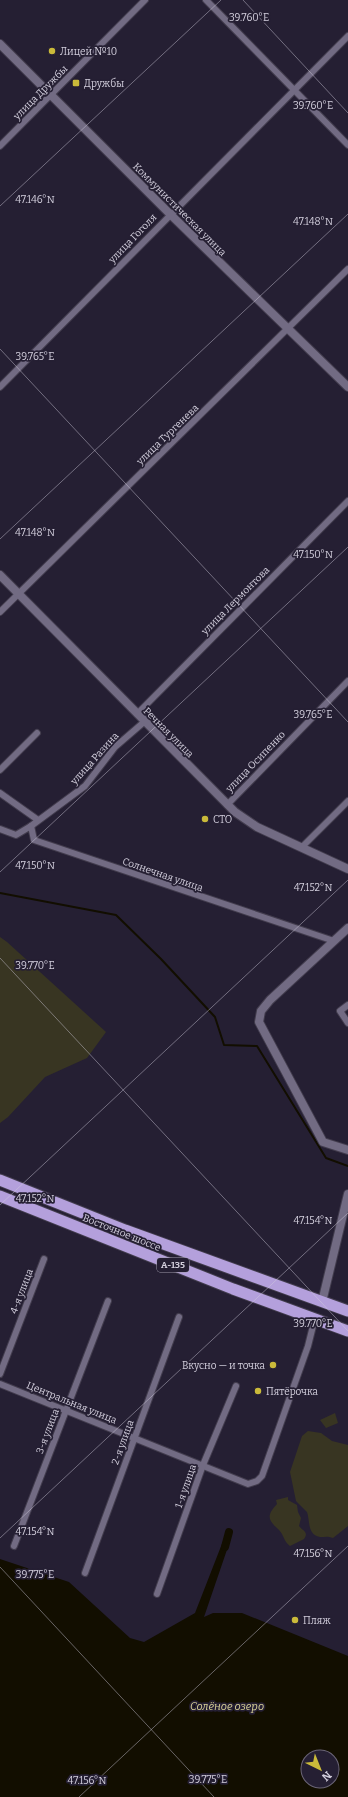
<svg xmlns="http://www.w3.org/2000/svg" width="348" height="1797" viewBox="0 0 348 1797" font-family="Bitter,serif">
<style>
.green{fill:#383522}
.water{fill:#120e00;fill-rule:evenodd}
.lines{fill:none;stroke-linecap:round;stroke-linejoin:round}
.stream{stroke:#120e00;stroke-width:2}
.canal{stroke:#120e00;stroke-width:8}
.minor-casing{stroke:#423c4d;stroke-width:8}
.tertiary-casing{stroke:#423c4d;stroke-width:10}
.trunk-casing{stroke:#423c4d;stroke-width:13}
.minor{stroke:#726b83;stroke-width:6}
.tertiary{stroke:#726b83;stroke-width:8}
.trunk{stroke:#b4a0dc;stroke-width:11}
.ticks{fill:none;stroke:#d3cfdd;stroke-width:1;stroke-opacity:0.45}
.poi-dot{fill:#caba3a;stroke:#251f33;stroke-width:1.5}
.labels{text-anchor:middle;stroke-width:3.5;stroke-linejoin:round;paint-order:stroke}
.shield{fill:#251f33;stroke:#9f9aaa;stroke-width:1}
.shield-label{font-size:9px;font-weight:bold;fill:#d3cfdd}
.poi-label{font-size:10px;fill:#d3cfdd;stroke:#251f33;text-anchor:start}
.street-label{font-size:10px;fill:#d3cfdd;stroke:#251f33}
.water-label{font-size:11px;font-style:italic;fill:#d9d297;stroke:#251f33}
.ticks-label{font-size:10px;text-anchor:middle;fill:#d3cfdd;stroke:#251f33;stroke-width:3.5;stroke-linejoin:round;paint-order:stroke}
</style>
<rect width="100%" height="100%" fill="#251f33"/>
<g class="green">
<polygon points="0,937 7,942 106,1032 87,1058 45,1077 8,1117 0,1123"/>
<polygon points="335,1413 338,1423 326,1428 320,1420"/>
<path d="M308,1431L321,1433L332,1441L348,1445V1526L333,1538C328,1536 325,1537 320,1537C307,1535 310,1520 307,1512L296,1501L290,1472L302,1436Z"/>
<path d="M288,1497V1500L297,1505L298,1512L301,1518L299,1526C303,1531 309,1532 304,1539L290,1546C284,1542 284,1535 279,1530C268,1520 266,1516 277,1504L276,1500Z"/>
</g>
<path class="water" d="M225,1536L231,1538L204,1617L213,1613H242L348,1656V1797H0V1559L69,1582L130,1638L144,1642L195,1613ZM308,1757H332V1781H308Z"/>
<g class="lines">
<polyline class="stream" points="0,893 116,915 161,959 215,1017 224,1045 257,1046 326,1158 348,1166"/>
<polyline class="canal" points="225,1547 229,1532"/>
<defs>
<g id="minor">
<polyline points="206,0 348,145"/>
<polyline points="0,146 145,0"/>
<polyline points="0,387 348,36"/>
<polyline points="0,612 348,269"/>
<polyline points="137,714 348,501"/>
<polyline points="0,770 37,733"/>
<polyline points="0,793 38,820"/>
<polyline points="227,805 348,681"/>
<polyline points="31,826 85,786 115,747 144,722"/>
<polyline points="0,829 16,835 31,826 34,840 334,941"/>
<polyline points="302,847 348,801"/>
<polyline points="348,1005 340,1011 348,1023"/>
<polyline points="0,1374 44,1259"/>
<polyline points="0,1384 248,1484 257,1481 262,1476 308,1346 315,1318"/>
<polyline points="14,1546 108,1301"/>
<polyline points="85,1573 179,1317"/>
<polyline points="157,1594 203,1465 236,1386"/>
</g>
<g id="tertiary">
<polyline points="0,44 170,214 348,387"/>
<polyline points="0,575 235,812 257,827 348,869"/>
<polyline points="348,928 270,1000 261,1011 259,1022 323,1142 348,1150"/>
<polyline points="322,1302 348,1194"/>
</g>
<g id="trunk">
<polyline points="0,1180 125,1230 348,1311"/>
<polyline points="0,1196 233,1289 348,1331"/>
</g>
</defs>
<use href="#minor" class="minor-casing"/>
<use href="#tertiary" class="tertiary-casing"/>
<use href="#trunk" class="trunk-casing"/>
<use href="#minor" class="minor"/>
<use href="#tertiary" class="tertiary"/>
<use href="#trunk" class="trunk"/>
</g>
<path class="ticks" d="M243,0L348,113M0,206L221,0M0,349L348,722M0,539L348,214M0,872L348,547M0,958L348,1331M0,1205L348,880M0,1538L348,1213M0,1567L214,1797M79,1797L348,1546"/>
<g class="poi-dot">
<circle cx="52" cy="51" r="4"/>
<rect x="72" y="79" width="8" height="8" rx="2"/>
<circle cx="205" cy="819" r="4"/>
<circle cx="273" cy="1365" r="4"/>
<circle cx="258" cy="1391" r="4"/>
<circle cx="295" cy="1620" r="4"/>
</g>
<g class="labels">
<rect class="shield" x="157" y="1258" width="32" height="14" rx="3"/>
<g class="shield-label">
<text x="173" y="1268">А-135</text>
</g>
<g class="poi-label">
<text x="60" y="55">Лицей №10</text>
<text x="84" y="87">Дружбы</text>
<text x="213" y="823">СТО</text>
<text x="265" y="1369" text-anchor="end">Вкусно — и точка</text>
<text x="266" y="1395">Пятёрочка</text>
<text x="303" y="1624">Пляж</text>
</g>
<g class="street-label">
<text transform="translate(40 92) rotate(-45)" y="4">улица Дружбы</text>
<text transform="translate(180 209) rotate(45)" y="4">Коммунистическая улица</text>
<text transform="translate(132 238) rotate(-46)" y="4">улица Гоголя</text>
<text transform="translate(167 434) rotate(-44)" y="4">улица Тургенева</text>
<text transform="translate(235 600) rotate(-45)" y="4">улица Лермонтова</text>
<text transform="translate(169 732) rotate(45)" y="4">Речная улица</text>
<text transform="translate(94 758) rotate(-48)" y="4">улица Разина</text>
<text transform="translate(255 761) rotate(-46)" y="4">улица Осипенко</text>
<text transform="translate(163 874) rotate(19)" y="4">Солнечная улица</text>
<text transform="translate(122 1232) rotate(22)" y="4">Восточное шоссе</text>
<text transform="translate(21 1291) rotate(-69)" y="4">4-я улица</text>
<text transform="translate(72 1402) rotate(22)" y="4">Центральная улица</text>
<text transform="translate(47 1431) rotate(-69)" y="4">3-я улица</text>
<text transform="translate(122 1442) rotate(-70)" y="4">2-я улица</text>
<text transform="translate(185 1486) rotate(-71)" y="4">1-я улица</text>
</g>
<g class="water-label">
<text x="227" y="1710">Солёное озеро</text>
</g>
</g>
<g class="ticks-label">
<text x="249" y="21">39.760°E</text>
<text x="313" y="109">39.760°E</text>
<text x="35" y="203">47.146°N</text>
<text x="313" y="225">47.148°N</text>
<text x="35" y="360">39.765°E</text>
<text x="35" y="536">47.148°N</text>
<text x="313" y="558">47.150°N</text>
<text x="313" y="718">39.765°E</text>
<text x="35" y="869">47.150°N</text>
<text x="313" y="891">47.152°N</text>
<text x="35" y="969">39.770°E</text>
<text x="35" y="1202">47.152°N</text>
<text x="313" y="1224">47.154°N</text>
<text x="313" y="1327">39.770°E</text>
<text x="35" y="1535">47.154°N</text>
<text x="313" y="1557">47.156°N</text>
<text x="35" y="1578">39.775°E</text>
<text x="208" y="1783">39.775°E</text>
<text x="87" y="1784">47.156°N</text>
</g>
<g transform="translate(320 1769) rotate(137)"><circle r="19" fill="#251f33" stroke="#6b6577"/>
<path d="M0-3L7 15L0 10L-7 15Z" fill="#caba3a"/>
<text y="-6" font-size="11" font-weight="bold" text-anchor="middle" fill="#d3cfdd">N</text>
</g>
</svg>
